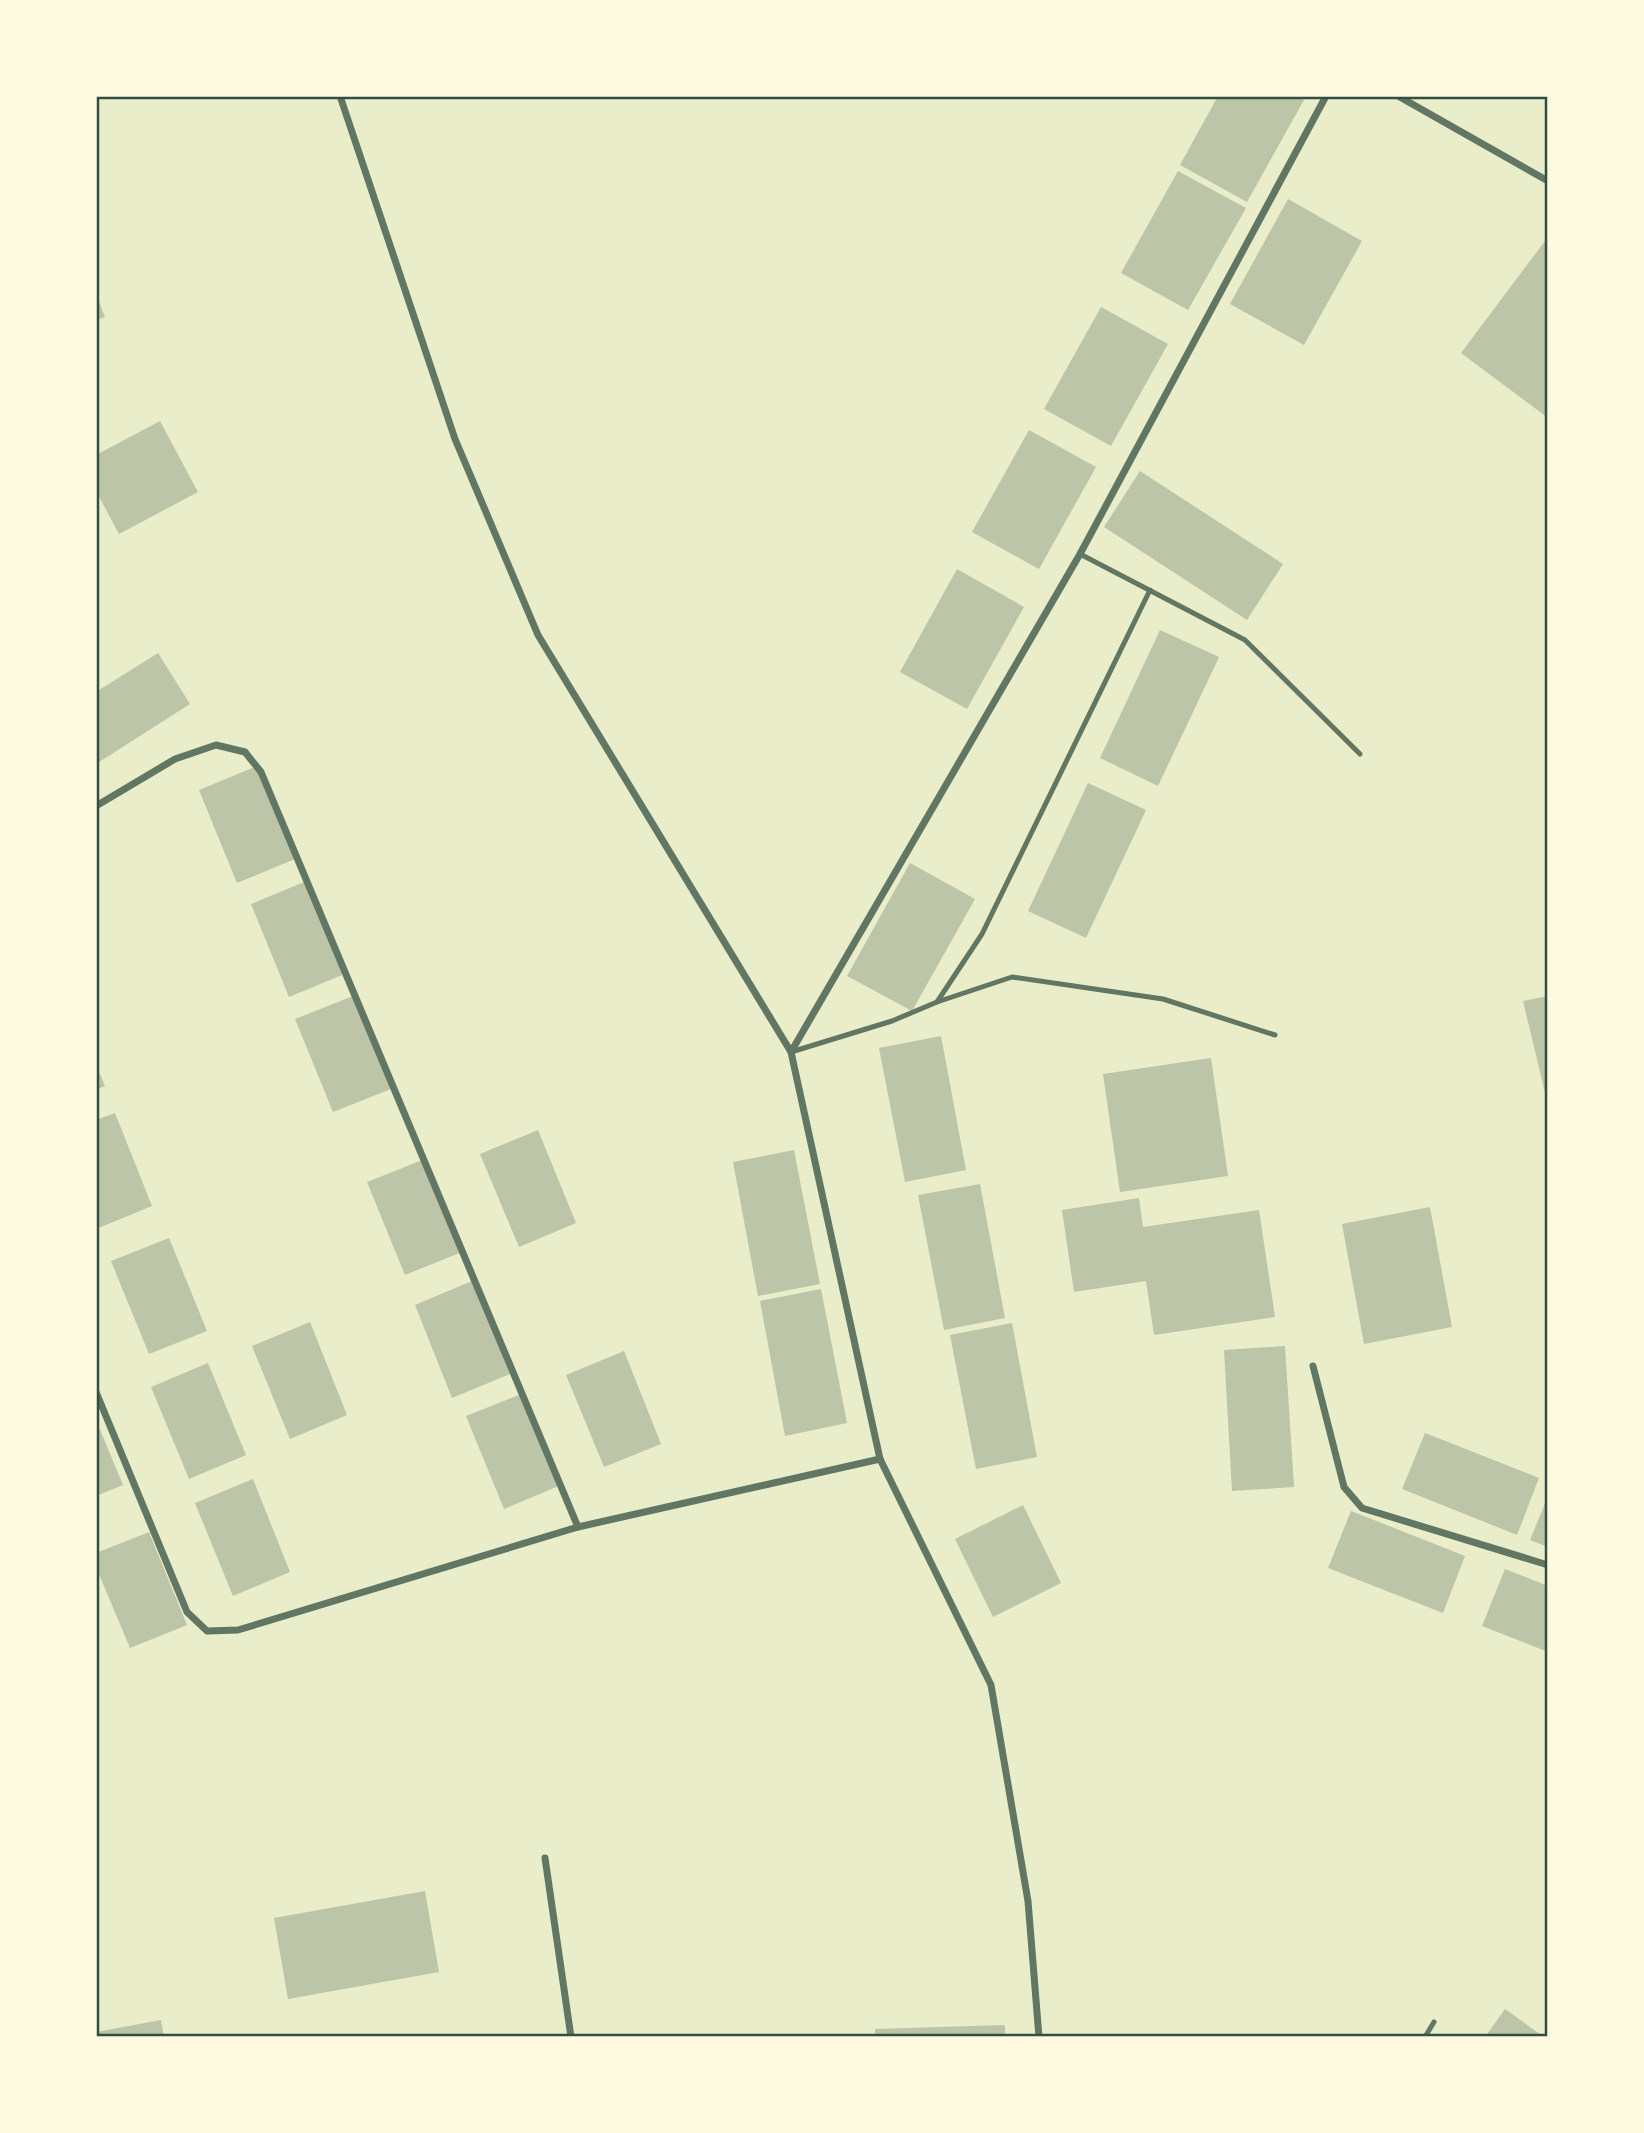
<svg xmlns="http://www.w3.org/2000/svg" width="1644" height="2133" viewBox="0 0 1644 2133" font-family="'Open Sans',sans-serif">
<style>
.building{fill:#bcc5a7}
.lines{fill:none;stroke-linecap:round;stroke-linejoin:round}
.service{stroke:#617663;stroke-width:5}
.minor{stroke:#617663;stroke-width:7}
.neatline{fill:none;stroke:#344e41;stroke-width:2.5}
</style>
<rect width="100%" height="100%" fill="#e9edc9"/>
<g class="building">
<polygon points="1218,96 1297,96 1304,100 1247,202 1180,165"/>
<polygon points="1178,171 1246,208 1188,310 1121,273"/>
<polygon points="1288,199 1362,241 1304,345 1230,304"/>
<polygon points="1548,237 1547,334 1548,418 1461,353"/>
<polygon points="96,294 105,317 96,320"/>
<polygon points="1101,307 1168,344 1111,446 1044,409"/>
<polygon points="160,421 198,492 119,534 96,491 96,455"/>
<polygon points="1029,430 1096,467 1039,569 972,532"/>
<polygon points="1140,471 1283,564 1247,620 1104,527"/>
<polygon points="957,569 1024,607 967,709 900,672"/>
<polygon points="1160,630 1219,657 1158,786 1100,758"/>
<polygon points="158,653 190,704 96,764 96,692"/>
<polygon points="257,766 295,859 237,883 199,790"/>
<polygon points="1088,783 1146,810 1086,938 1028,911"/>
<polygon points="910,863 975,899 912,1011 847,976"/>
<polygon points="309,880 347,973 289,997 251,904"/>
<polygon points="353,996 391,1089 333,1112 295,1019"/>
<polygon points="1548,996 1548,1101 1547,1101 1523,1001"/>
<polygon points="941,1036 966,1170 905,1182 879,1048"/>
<polygon points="1211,1058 1228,1176 1120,1192 1103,1074"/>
<polygon points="96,1065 105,1086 96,1090"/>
<polygon points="115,1113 152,1206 96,1229 96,1120"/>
<polygon points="538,1130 576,1223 519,1247 480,1154"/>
<polygon points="794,1150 820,1284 758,1296 733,1162"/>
<polygon points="425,1159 462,1252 405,1275 367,1182"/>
<polygon points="980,1184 1005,1318 944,1330 918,1195"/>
<polygon points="1139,1198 1143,1227 1259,1210 1275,1317 1154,1335 1146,1281 1074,1292 1062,1210"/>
<polygon points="1430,1207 1452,1327 1364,1344 1342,1224"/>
<polygon points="169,1238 207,1331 149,1354 111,1261"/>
<polygon points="472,1281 510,1374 452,1398 415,1305"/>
<polygon points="821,1289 847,1423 785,1436 760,1301"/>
<polygon points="310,1322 347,1415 290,1439 252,1346"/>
<polygon points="1012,1323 1037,1457 976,1469 950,1335"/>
<polygon points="1285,1346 1294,1487 1232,1491 1224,1350"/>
<polygon points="624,1351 661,1444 604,1467 566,1375"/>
<polygon points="208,1363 246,1455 189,1479 151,1387"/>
<polygon points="524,1393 561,1485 504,1509 466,1416"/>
<polygon points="96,1420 123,1485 96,1496"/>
<polygon points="1425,1433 1539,1478 1517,1535 1402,1489"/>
<polygon points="253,1479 290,1572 233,1596 195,1503"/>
<polygon points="1548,1496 1548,1547 1530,1540"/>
<polygon points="1023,1505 1061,1583 993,1617 955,1539"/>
<polygon points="1351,1511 1465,1556 1443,1613 1328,1568"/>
<polygon points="149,1532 187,1625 130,1648 96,1567 96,1553"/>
<polygon points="1505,1569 1548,1586 1548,1652 1482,1626"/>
<polygon points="425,1891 439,1972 288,1999 274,1918"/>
<polygon points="1505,2009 1544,2037 1485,2037"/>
<polygon points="161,2020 164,2037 96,2037 96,2032"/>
<polygon points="1005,2025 1005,2037 875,2037 875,2029"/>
</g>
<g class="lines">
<g class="service">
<polyline points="1080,554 1245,640 1360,754"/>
<polyline points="937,1002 1012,977 1163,999 1275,1035"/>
<polyline points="791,1052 892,1021 937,1002 982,934 1150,590"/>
<polyline points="1425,2037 1434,2022"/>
</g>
<g class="minor">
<polyline points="340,96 455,439 538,635 791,1052"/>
<polyline points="1398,96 1548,181"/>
<polyline points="96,806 175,759 216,745 245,752 261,772 578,1527"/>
<polyline points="1313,1366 1344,1487 1362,1508 1548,1565"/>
<polyline points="96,1392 187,1612 207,1631 238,1630 578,1527 880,1459"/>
<polyline points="545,1858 571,2037"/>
<polyline points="1039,2037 1028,1901 991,1685 880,1459 791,1052 1080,554 1326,96"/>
</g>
</g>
<rect width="1644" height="2133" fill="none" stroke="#fefae0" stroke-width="196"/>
<rect x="98" y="98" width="1448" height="1937" class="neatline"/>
</svg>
